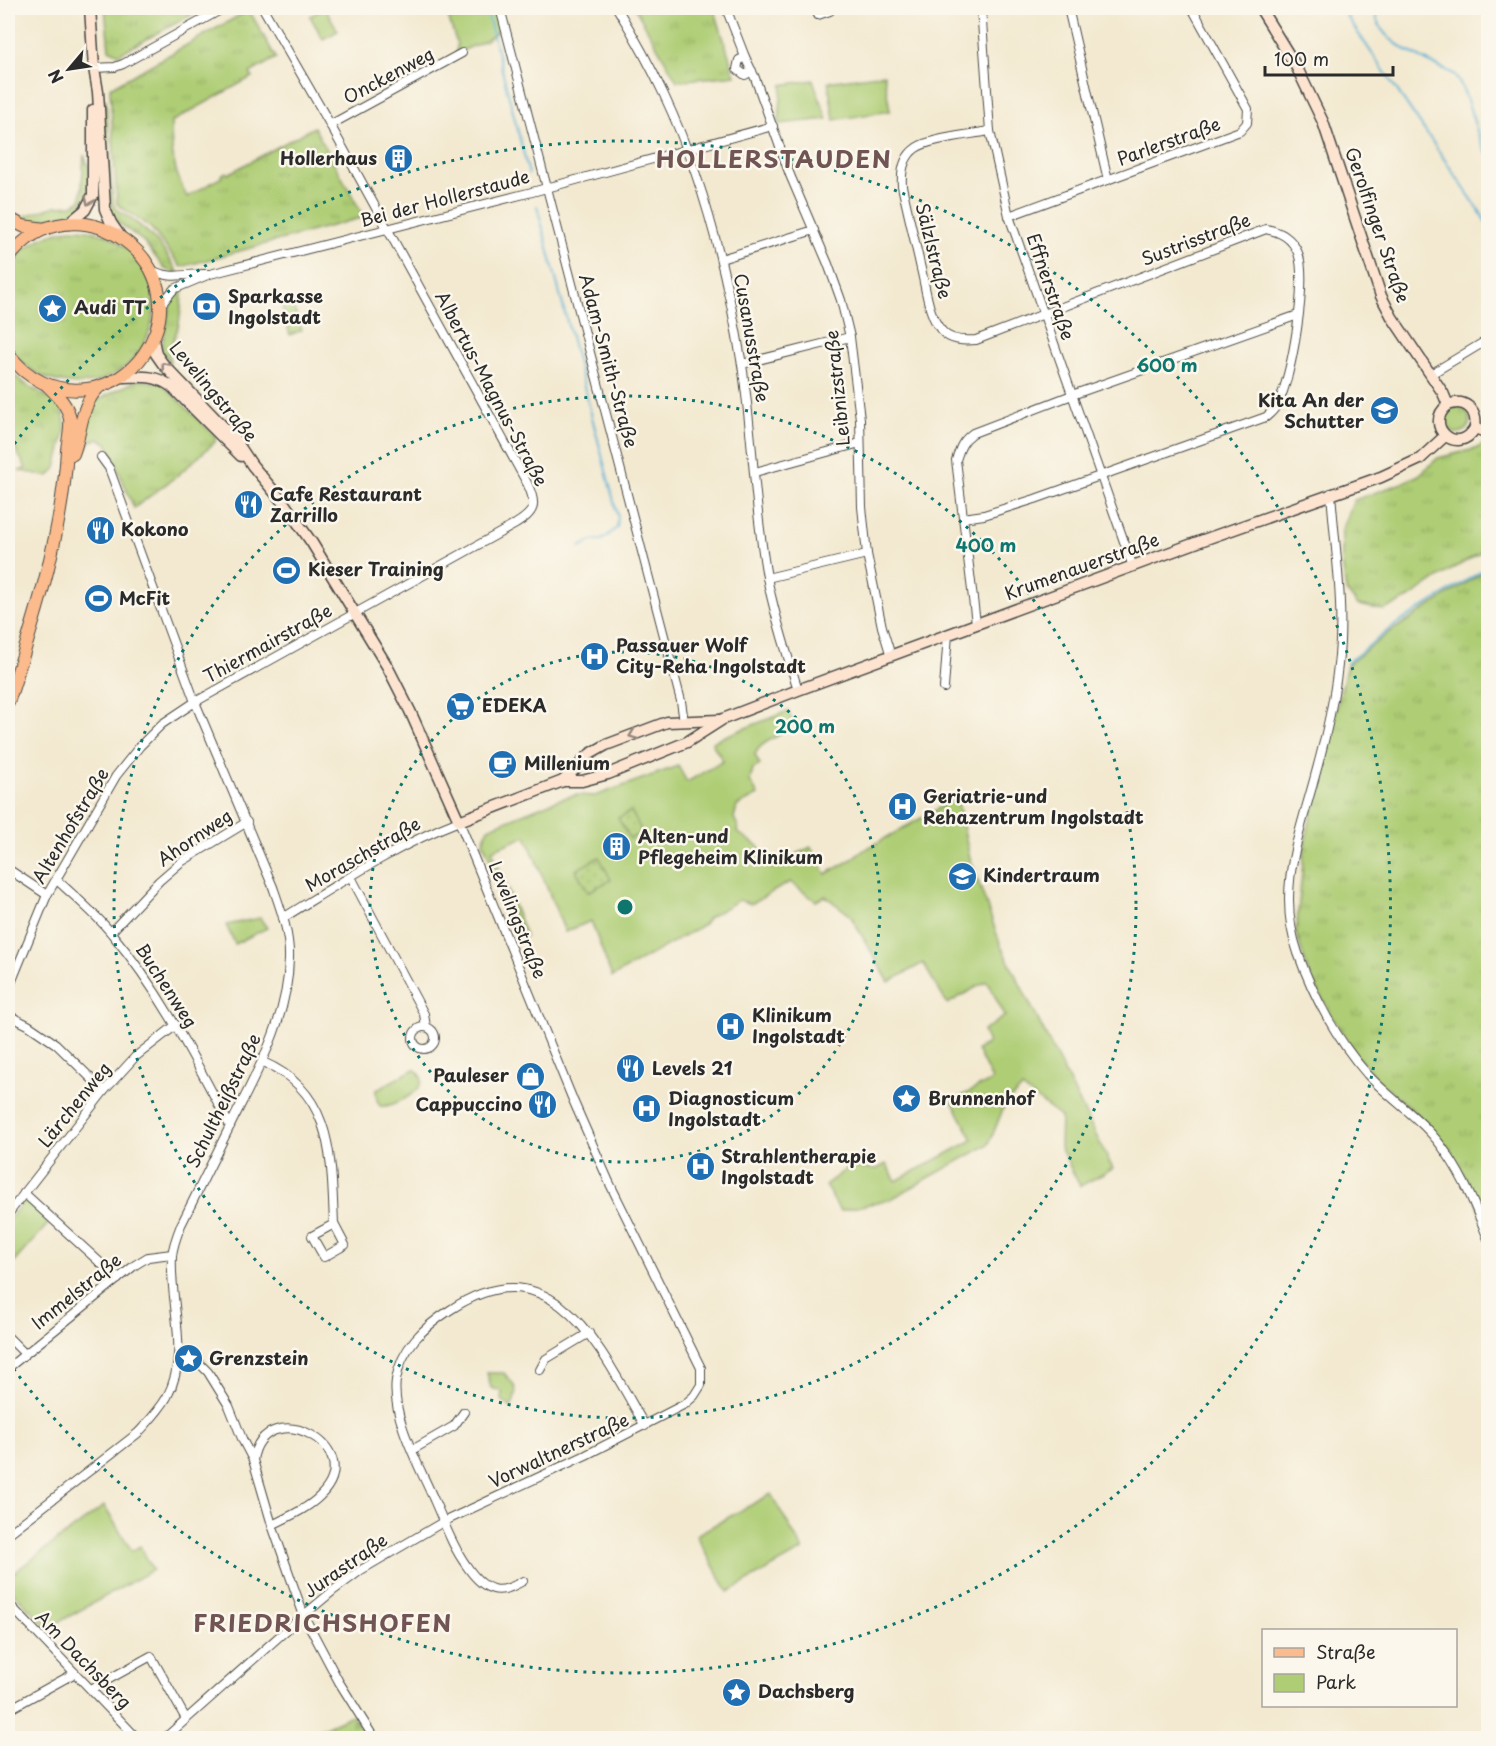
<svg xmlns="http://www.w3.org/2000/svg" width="1496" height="1746" viewBox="0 0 1496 1746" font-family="'Playpen Sans',sans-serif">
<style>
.grass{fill:url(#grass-tufts);stroke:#6c7c50;stroke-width:1.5}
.cemetery{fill:url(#cemetery-stones);stroke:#6c7c50;stroke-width:1.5}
.park{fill:#aecd74;stroke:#6c7c50;stroke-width:1.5}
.garden{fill:url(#garden-dots);stroke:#6c7c50;stroke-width:1.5}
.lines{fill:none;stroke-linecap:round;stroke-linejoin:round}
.stream{stroke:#56afd3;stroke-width:2}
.street-casing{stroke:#494844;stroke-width:10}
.secondary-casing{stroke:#494844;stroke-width:13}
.primary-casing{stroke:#494844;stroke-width:14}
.street{stroke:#fff;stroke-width:8}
.secondary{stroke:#fde4d1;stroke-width:10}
.primary{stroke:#fbbb8c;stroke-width:12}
.oneway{stroke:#94887e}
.ring{fill:none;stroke:#0f766e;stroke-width:3;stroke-dasharray:3 6}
.labels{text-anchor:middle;stroke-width:5;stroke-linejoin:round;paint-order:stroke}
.street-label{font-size:18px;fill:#2b2b2b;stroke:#fbf7ec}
.poi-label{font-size:18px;font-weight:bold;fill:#2b2b2b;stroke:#fbf7ec;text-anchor:start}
.district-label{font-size:24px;font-weight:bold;letter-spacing:1.5px;fill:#715554;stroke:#fbf7ec}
.centre{fill:#0f766e;stroke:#fbf7ec;stroke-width:3}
.ring-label{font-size:18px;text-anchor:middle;font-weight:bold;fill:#0f766e;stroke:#fbf7ec;stroke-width:5;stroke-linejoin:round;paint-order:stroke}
</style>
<defs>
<pattern id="grass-tufts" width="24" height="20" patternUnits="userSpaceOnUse" patternTransform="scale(1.5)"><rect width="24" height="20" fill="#aecd74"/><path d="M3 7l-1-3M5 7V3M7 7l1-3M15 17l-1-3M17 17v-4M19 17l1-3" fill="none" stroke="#96b065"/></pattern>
<pattern id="cemetery-stones" width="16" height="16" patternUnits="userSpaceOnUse" patternTransform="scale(1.5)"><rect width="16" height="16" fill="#aecd74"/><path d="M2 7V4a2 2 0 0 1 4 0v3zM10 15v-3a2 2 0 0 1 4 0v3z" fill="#96b065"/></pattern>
<pattern id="garden-dots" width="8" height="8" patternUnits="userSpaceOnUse" patternTransform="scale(1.5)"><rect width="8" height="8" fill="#aecd74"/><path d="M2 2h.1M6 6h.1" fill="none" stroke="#96b065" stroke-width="1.8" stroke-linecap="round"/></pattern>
</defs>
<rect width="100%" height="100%" fill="#fbf7ec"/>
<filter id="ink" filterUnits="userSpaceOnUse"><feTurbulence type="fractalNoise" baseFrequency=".0167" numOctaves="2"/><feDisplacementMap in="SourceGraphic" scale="12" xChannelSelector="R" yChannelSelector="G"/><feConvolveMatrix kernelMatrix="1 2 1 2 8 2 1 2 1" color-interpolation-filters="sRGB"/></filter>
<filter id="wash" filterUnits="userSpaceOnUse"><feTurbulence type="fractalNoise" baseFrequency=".008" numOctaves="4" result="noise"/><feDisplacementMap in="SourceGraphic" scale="24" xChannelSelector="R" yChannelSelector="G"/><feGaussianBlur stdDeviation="1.35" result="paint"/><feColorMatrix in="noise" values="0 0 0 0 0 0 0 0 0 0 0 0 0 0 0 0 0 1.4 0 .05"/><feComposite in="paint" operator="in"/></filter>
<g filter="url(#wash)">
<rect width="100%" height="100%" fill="#f3e9d0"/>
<g class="grass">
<polygon points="105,8 204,8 119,54 109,49"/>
<polygon points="635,8 714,8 735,75 677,81"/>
<path d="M249,10L276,58L250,73L252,77L171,122C171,152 173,170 187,197L222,177L221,175L226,172L228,174L314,127L364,217L181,267L151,228L117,204L110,88Z"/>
<path d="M101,100H106L113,205L116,209C145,227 162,243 178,273L165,269L144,242L115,220L110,213Z"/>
<polygon points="84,155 89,168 88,193 81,207 72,213 33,222 28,222 8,213 8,206 13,213 22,217 56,206 73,205 81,200"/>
<path d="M70,229C77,229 85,229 93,231C106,233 119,241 128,250C186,303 138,397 61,382C38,378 20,364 8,344V270C23,245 42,235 70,229Z"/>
<path d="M182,289C182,300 181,311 179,323C176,337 167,350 170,364L162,351V346L171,300Z"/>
<polygon points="8,370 28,386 55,401 62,409 65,422 65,432 56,468 49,476 20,471 26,468 8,436"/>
<polygon points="137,380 161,383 215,436 215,442 178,475 134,508 107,443 99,439 91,441 88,447 81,445 88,413 94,402"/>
<circle cx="1457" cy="420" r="13"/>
<polygon points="1486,439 1488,439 1488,548 1441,576 1409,598 1384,610 1358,605 1346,591 1342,560 1342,530 1354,500 1402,483 1419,475 1438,458 1475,449 1483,445"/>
<polygon points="1488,569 1488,1234 1467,1180 1447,1146 1425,1121 1380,1082 1355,1054 1331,1015 1308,971 1296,933 1305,842 1347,665 1391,631"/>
</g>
<polygon class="cemetery" points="352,1715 368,1738 301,1738"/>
<g class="park">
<polygon points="325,8 338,31 323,39 310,16"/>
<path d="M451,8H495L500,28C491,41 470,47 456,53L457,44L446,10Z"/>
<polygon points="884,74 890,111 834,120 828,82"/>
<polygon points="813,80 827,119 779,124 782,85"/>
<polygon points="292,303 302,330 290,335 282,307"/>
<path d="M788,711L792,721C786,738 761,738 755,755L760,765L753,769L750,781L758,795L737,806L734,818L738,826L737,832L758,846L770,868L811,847L826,874L854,858L857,854L957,798L970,858L1001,946L1113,1169L1080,1186L1060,1147L1061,1117L1022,1088L1005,1104L989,1144L891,1199L840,1211L825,1185L849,1167L877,1169L886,1164L896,1181L973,1140L952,1101L992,1080L977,1050L988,1043L983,1031L1005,1016L987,981L947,1004L923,963L889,982L850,915L825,896L816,901L790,882L751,904L739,900L709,917L703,925L612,977L591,921L565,932L526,836L492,850L526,936L521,937L483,842L488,828L557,800L576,795L595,796L678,766L687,782L723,761L712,743L718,739Z"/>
<polygon points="260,918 267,928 235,944 226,925"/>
<path d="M414,1069C440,1085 394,1108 380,1106L377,1100L376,1090Z"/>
<polygon points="25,1200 50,1222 14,1262 8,1257 8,1220"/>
<path d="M487,1373H504C517,1387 519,1390 511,1408L501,1399L502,1391L491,1388Z"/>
<polygon points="771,1494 803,1550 728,1592 696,1535"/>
<polygon points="104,1506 132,1551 140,1546 153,1570 48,1628 8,1587 8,1577"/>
</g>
<g class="garden">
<polygon points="631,811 642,832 630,839 618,818"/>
<polygon points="599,857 611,880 588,892 576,870"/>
</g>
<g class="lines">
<g class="stream">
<polyline points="486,8 529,174"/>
<polyline points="1341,8 1479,210 1488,226"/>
<path d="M1377,8C1369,40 1429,61 1452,73C1470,90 1472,131 1488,155"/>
<polyline points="537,206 618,517 617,528 602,540 591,541 580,547"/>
<polyline points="1347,663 1395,625 1488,567"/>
</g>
</g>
</g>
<g filter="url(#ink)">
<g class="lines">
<defs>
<g id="street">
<polyline points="500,8 681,701 684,722"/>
<path d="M617,8C634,36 650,65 664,95C704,180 727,273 742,365C753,435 754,507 767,577C774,615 787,653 798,690"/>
<polyline points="726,8 745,57 755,78 790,175 828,264 841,300 850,337 860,419 862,507 867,554 882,627 891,656"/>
<polyline points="815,8 818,15 830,11 829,8"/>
<polyline points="981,8 990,131 1009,216 1133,567"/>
<polyline points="1068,8 1108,180"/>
<polyline points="745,57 739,60 737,69 745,75 752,71"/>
<polyline points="94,68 115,67 123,64 224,8"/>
<polyline points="330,125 462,53"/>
<polyline points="1009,216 1240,131 1247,123 1248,109 1192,8"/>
<polyline points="721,259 814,230"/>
<path d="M150,269C171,281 186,273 208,274"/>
<polyline points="160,306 174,289 210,274 532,192 773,126"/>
<polyline points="742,364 850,337"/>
<polyline points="1431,374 1484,342 1488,342"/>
<polyline points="755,472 860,443"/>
<path d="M1331,493C1335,549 1345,609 1338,665C1334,702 1325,740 1315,776C1299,836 1276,891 1298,953C1313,996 1337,1040 1367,1074C1393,1102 1426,1121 1447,1154C1465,1180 1477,1210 1488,1239"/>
<path d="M963,518L984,515L1035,499L1266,417C1271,413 1275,409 1278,403C1292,378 1308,280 1298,253C1292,238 1281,232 1266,229L976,340C964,341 950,341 942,331C928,316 926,288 921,269C915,241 908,214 902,186C901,172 903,157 916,148C928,139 973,134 990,131"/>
<polyline points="767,578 867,554"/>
<path d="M976,623L956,460C960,448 962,441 973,433L1072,395L1298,315"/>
<polyline points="944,688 948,634"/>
<polyline points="8,869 47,895"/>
<polyline points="351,877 424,1014 426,1027"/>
<path d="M56,879C75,897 96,914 112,934C161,992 195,1060 230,1126"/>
<polyline points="111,932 159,881 181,862 247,822"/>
<path d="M8,990L47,895L116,776L140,746L162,724L195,702L514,525C535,512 538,506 527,483L327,119L263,8"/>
<polyline points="8,1015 28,1025 56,1044 104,1091"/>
<circle cx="424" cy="1038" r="11"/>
<path d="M263,1062C334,1092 331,1159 334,1224"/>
<polyline points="24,1193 118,1279"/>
<polyline points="8,1214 104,1091 135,1057 176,1025"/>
<polygon points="334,1224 345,1245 324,1257 312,1236"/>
<polyline points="8,1337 25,1354"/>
<polyline points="179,1353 193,1357 208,1372 229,1406 243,1441 253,1460 272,1525 304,1616 339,1682 374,1738"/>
<polyline points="8,1368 135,1265 148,1257 172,1254"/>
<polyline points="540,1370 546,1359 589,1333"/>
<polyline points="412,1450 454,1426 464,1412"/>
<path d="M253,1460C264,1393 371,1446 320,1496C307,1509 288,1517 272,1525"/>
<path d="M8,1534L138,1433C149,1421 159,1411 167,1397C191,1352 169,1303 172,1256C173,1245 177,1235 181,1225C198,1190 215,1156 232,1122C258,1070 288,1018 289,959C290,934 281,910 273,887L195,702L109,468L101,457"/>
<path d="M523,1581C514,1586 503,1592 493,1589C482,1586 472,1574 466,1565C452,1546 444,1522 434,1500C420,1467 391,1417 396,1380C401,1348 424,1327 450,1310C554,1240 602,1352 645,1426"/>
<polyline points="8,1603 137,1738"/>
<polyline points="91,1689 151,1656 186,1719"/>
<polyline points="8,1710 75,1673"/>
<path d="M165,1738L292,1625L334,1590L361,1570L443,1522L586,1455L685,1404L694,1396L701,1385V1368L609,1182L573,1100L459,821C397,845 340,883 283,918"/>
</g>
<g id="secondary">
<polyline points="90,8 94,68 98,92 105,209 111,223 120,236"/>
<polyline points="1260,8 1297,68 1323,122 1381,296 1392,317 1443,393 1448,405"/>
<polyline points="68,224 85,210 93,195 93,110"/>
<polyline points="153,339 156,354 163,364 234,438 252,465 286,506 312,543 387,666 410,711 459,821 563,781 582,781 608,774 687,742 723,719 798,690 1206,539 1381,477 1420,459 1445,436"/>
<path d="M120,377C141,377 153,374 171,386L241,456"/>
<path d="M1448,405C1422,425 1458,458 1475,428"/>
<path d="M1448,405C1465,398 1478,410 1475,428"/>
<polyline points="1475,428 1488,433"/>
<polyline points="563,781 590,754 606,745 667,722 720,720"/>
</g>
<g id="primary">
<polyline points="8,218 23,226 45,229"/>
<path d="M8,259C73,170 206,265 144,354C131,373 110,386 87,389C55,393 26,379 8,353"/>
<path d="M73,454C82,431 80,405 99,387"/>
<path d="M8,703C34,621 62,537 67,450C68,440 71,429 70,419C68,405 57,395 47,385"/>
</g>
</defs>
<use href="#street" class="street-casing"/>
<use href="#secondary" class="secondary-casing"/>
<use href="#primary" class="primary-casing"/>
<use href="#street" class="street"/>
<use href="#secondary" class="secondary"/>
<use href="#primary" class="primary"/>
</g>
<defs><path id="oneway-chevron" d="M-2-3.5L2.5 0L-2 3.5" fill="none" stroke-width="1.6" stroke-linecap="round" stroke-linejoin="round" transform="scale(1.5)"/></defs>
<g class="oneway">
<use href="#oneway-chevron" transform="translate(89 201) rotate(114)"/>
<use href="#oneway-chevron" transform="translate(165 366) rotate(-130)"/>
<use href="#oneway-chevron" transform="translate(633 735) rotate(159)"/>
</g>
</g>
<g class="ring">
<circle cx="625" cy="907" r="255"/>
<circle cx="625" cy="907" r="511"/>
<path d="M9 451A766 766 0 1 1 9 1363"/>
</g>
<defs>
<symbol id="building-disc" viewBox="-11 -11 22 22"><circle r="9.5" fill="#1f6fb2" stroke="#fbf7ec"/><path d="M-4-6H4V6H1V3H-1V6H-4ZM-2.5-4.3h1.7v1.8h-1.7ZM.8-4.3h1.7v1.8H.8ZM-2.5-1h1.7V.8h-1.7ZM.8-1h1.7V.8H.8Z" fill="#fff"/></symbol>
<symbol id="bank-disc" viewBox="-11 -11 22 22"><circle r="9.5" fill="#1f6fb2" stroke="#fbf7ec"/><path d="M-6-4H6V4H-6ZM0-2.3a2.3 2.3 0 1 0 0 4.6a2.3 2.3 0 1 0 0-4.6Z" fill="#fff"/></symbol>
<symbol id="sight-disc" viewBox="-11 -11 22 22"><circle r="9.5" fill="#1f6fb2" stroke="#fbf7ec"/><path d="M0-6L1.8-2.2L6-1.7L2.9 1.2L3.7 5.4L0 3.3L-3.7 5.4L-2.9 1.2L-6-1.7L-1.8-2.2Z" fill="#fff"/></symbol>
<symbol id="school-disc" viewBox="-11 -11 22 22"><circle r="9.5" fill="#1f6fb2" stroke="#fbf7ec"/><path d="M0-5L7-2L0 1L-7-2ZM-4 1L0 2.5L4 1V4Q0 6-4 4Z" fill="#fff"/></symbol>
<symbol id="restaurant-disc" viewBox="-11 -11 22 22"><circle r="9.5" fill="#1f6fb2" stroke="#fbf7ec"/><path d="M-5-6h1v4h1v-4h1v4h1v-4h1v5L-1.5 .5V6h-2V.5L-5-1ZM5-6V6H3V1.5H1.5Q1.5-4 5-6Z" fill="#fff"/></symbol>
<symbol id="stadium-disc" viewBox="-11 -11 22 22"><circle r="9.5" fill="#1f6fb2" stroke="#fbf7ec"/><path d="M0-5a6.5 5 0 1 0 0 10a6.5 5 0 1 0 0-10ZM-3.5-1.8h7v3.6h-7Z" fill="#fff"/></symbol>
<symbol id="hospital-disc" viewBox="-11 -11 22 22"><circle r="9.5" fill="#1f6fb2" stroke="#fbf7ec"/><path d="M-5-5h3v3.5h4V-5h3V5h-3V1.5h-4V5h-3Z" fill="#fff"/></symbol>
<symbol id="supermarket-disc" viewBox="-11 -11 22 22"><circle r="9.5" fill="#1f6fb2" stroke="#fbf7ec"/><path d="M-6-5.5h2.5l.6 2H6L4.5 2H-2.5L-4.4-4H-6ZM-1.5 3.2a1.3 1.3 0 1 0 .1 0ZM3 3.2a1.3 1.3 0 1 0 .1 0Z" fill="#fff"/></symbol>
<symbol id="cafe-disc" viewBox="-11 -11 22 22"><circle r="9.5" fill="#1f6fb2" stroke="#fbf7ec"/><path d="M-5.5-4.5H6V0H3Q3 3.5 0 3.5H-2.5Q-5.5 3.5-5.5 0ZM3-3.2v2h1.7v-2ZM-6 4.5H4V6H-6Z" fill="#fff"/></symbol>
<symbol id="shop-disc" viewBox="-11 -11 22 22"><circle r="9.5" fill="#1f6fb2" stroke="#fbf7ec"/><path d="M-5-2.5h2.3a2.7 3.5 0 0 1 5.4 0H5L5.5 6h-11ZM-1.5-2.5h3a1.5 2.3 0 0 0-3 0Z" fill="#fff"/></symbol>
</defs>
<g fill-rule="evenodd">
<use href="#building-disc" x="382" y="142" width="33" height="33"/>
<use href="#bank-disc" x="190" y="290" width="33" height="33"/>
<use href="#sight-disc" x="36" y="292" width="33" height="33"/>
<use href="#school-disc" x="1368" y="394" width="33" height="33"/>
<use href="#restaurant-disc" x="232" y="488" width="33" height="33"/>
<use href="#restaurant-disc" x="84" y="514" width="33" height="33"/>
<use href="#stadium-disc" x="270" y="554" width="33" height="33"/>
<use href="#stadium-disc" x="82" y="582" width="33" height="33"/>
<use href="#hospital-disc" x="578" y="640" width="33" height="33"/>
<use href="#supermarket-disc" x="444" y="690" width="33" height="33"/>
<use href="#cafe-disc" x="486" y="748" width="33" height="33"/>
<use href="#hospital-disc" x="886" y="790" width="33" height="33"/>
<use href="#building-disc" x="600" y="830" width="33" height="33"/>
<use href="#school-disc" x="946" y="860" width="33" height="33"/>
<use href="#hospital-disc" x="714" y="1010" width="33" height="33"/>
<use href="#restaurant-disc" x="614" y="1052" width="33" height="33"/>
<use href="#shop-disc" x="514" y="1060" width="33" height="33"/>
<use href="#sight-disc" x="890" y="1082" width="33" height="33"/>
<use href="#restaurant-disc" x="526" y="1088" width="33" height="33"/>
<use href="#hospital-disc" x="630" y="1092" width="33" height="33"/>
<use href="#hospital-disc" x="684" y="1150" width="33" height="33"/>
<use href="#sight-disc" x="172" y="1342" width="33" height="33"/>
<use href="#sight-disc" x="720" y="1676" width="33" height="33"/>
</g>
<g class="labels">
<g class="street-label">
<text transform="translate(389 76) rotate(-28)" y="6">Onckenweg</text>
<text transform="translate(1169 142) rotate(-20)" y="6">Parlerstraße</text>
<text transform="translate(445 199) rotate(-15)" y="6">Bei der Hollerstaude</text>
<text transform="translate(1377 225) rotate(71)" y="6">Gerolfinger Straße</text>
<text transform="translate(1196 240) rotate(-21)" y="6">Sustrisstraße</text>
<text transform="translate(933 251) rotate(76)" y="6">Sälzlstraße</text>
<text transform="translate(1050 287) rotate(71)" y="6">Effnerstraße</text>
<text transform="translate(751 338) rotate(80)" y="6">Cusanusstraße</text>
<text transform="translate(608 361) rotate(75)" y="6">Adam-Smith-Straße</text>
<text transform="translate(838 388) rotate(-96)" y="6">Leibnizstraße</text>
<text transform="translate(491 389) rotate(62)" y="6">Albertus-Magnus-Straße</text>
<text transform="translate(213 392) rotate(50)" y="6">Levelingstraße</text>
<text transform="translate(1082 567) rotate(-20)" y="6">Krumenauerstraße</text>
<text transform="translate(268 644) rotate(-29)" y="6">Thiermairstraße</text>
<text transform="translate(71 826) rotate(-59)" y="6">Altenhofstraße</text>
<text transform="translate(195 838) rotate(-34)" y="6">Ahornweg</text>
<text transform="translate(363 855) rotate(-30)" y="6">Moraschstraße</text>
<text transform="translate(517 920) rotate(68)" y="6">Levelingstraße</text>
<text transform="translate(166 986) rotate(57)" y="6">Buchenweg</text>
<text transform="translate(224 1101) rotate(-64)" y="6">Schultheißstraße</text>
<text transform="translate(75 1105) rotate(-51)" y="6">Lärchenweg</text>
<text transform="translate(77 1292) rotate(-39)" y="6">Immelstraße</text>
<text transform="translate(559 1451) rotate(-25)" y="6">Vorwaltnerstraße</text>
<text transform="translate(346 1566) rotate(-35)" y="6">Jurastraße</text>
<text transform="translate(83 1660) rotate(46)" y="6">Am Dachsberg</text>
</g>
<g class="poi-label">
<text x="377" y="165" text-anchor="end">Hollerhaus</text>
<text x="228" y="303">Sparkasse<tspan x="228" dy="21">Ingolstadt</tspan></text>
<text x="74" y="314">Audi TT</text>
<text x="1364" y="407" text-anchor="end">Kita An der<tspan x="1364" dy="21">Schutter</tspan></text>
<text x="270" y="501">Cafe Restaurant<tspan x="270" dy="21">Zarrillo</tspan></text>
<text x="121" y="536">Kokono</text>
<text x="308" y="576">Kieser Training</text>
<text x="119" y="605">McFit</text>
<text x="616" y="652">Passauer Wolf<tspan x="616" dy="21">City-Reha Ingolstadt</tspan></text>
<text x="482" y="712">EDEKA</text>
<text x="524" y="770">Millenium</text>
<text x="923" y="803">Geriatrie-und<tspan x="923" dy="21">Rehazentrum Ingolstadt</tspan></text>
<text x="638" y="843">Alten-und<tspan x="638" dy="21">Pflegeheim Klinikum</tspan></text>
<text x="983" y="882">Kindertraum</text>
<text x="752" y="1022">Klinikum<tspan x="752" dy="21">Ingolstadt</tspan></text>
<text x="652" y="1075">Levels 21</text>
<text x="509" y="1082" text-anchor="end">Pauleser</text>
<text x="668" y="1105">Diagnosticum<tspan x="668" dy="21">Ingolstadt</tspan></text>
<text x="928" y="1105">Brunnenhof</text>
<text x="522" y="1111" text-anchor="end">Cappuccino</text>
<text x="721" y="1163">Strahlentherapie<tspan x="721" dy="21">Ingolstadt</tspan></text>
<text x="209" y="1365">Grenzstein</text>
<text x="758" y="1698">Dachsberg</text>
</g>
<g class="district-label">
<text x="774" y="168">HOLLERSTAUDEN</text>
<text x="323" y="1632">FRIEDRICHSHOFEN</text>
</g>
</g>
<circle cx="625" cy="907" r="9" class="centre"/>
<g class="ring-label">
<text x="1167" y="372">600 m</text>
<text x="986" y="552">400 m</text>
<text x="805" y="733">200 m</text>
</g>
<rect width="1496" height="1746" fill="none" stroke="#fbf7ec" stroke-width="30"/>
<rect x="1262" y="1629" width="195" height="78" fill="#fbf7ec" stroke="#a8a59f" stroke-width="1.5"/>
<rect x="1274" y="1648" width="30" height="9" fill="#fbbb8c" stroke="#a8a59f" stroke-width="1.5"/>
<text x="1316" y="1659" font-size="18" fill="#2b2b2b">Straße</text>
<rect x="1274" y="1674" width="30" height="18" fill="#aecd74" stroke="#a8a59f" stroke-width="1.5"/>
<text x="1316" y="1689" font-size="18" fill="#2b2b2b">Park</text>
<g transform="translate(69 69) rotate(241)" stroke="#fbf7ec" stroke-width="4.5" paint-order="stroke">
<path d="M0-4.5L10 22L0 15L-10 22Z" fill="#2b2b2b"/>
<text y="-9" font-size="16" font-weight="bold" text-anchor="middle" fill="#2b2b2b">N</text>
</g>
<path d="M1265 66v9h128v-9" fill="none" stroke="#2b2b2b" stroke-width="3"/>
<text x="1274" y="66" font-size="18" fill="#2b2b2b" stroke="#fbf7ec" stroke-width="4.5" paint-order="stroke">100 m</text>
</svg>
